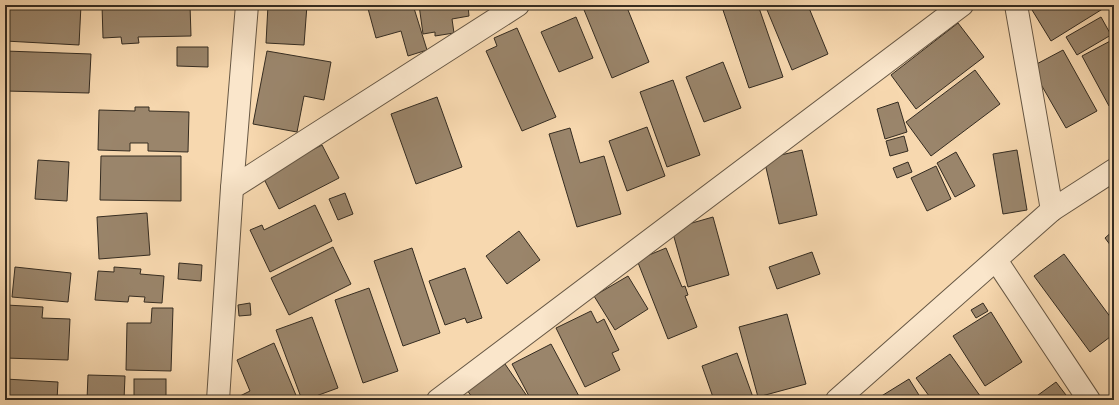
<svg xmlns="http://www.w3.org/2000/svg" width="1119" height="405" viewBox="0 0 1119 405" font-family="'IM FELL French Canon',serif">
<style>
.building{fill:#9a856b;stroke:#352c21}
.lines{fill:none;stroke-linecap:round;stroke-linejoin:round}
.minor-casing{stroke:#665744;stroke-width:24}
.minor{stroke:#fae6cb;stroke-width:22}
</style>
<rect width="100%" height="100%" fill="#f7d8af"/>
<filter id="stains"><feTurbulence type="fractalNoise" baseFrequency=".005" numOctaves="4"/><feColorMatrix values="0 0 0 0 .2 0 0 0 0 .09 0 0 0 0 .02 0 0 0 .5 -.17"/></filter>
<radialGradient id="worn" r=".72"><stop offset=".6" stop-color="#630" stop-opacity="0"/><stop offset="1" stop-color="#630" stop-opacity=".3"/></radialGradient>
<g class="building">
<polygon points="5,5 81,5 79,45 5,41"/>
<polygon points="102,5 190,5 191,36 138,37 139,43 122,44 121,37 103,38"/>
<polygon points="268,5 307,5 304,45 266,43"/>
<polygon points="367,5 413,5 427,50 408,56 401,31 376,38"/>
<polygon points="419,5 468,5 469,16 452,19 454,33 435,36 435,32 423,34"/>
<polygon points="582,5 626,5 649,62 612,78"/>
<polygon points="739,5 758,5 783,77 749,88 723,10"/>
<polygon points="765,5 814,5 815,6 809,8 828,54 792,70"/>
<polygon points="1029,5 1109,5 1051,41"/>
<polygon points="576,17 593,58 559,72 541,32"/>
<polygon points="1101,17 1111,35 1077,55 1066,37"/>
<polygon points="958,23 984,57 916,109 891,75"/>
<polygon points="517,28 556,117 522,131 486,51 497,46 494,38"/>
<polygon points="1114,39 1114,103 1109,106 1082,56"/>
<polygon points="177,47 208,47 208,67 177,66"/>
<polygon points="1063,50 1097,111 1066,128 1031,67"/>
<polygon points="5,51 91,54 89,93 5,91"/>
<polygon points="267,51 331,62 324,100 304,96 297,132 253,124"/>
<polygon points="723,62 741,108 704,122 686,77"/>
<polygon points="975,70 1000,104 931,156 906,122"/>
<polygon points="673,80 700,155 667,167 640,92"/>
<polygon points="437,97 462,167 416,184 391,114"/>
<polygon points="898,102 907,132 885,139 877,109"/>
<polygon points="135,107 149,107 149,111 189,112 188,152 148,151 148,143 130,143 130,151 98,150 99,110 135,111"/>
<polygon points="647,127 665,176 627,191 609,141"/>
<polygon points="570,128 580,163 604,156 621,214 577,227 549,134"/>
<polygon points="904,136 908,151 890,156 886,141"/>
<polygon points="322,145 339,178 279,209 262,175"/>
<polygon points="802,150 817,215 779,224 764,159"/>
<polygon points="1017,150 1027,210 1003,214 993,154"/>
<polygon points="956,152 975,186 955,197 937,163"/>
<polygon points="101,156 181,156 181,201 100,200"/>
<polygon points="38,160 69,162 67,201 35,199"/>
<polygon points="908,162 912,172 897,178 893,168"/>
<polygon points="936,166 951,199 927,211 911,178"/>
<polygon points="345,193 353,214 338,220 329,199"/>
<polygon points="315,205 332,241 270,272 250,230 262,225 264,230"/>
<polygon points="147,213 150,255 99,259 97,217"/>
<polygon points="713,217 729,275 688,287 672,230 685,225"/>
<polygon points="1114,230 1114,250 1105,238"/>
<polygon points="519,231 540,260 507,284 486,256"/>
<polygon points="333,247 351,284 289,315 271,278"/>
<polygon points="412,248 440,333 403,346 374,261"/>
<polygon points="666,248 682,287 685,286 688,295 685,296 697,327 668,339 637,260"/>
<polygon points="812,252 820,274 777,289 769,267"/>
<polygon points="1064,254 1114,322 1114,334 1090,352 1034,276"/>
<polygon points="179,263 202,265 201,281 178,279"/>
<polygon points="15,267 71,273 68,302 12,297"/>
<polygon points="114,267 141,269 140,274 164,276 162,303 144,302 145,297 129,296 128,302 95,300 98,271 114,272"/>
<polygon points="465,268 482,318 467,323 465,318 445,325 429,281"/>
<polygon points="628,276 648,309 615,330 594,296"/>
<polygon points="369,288 398,371 363,383 335,300"/>
<polygon points="250,303 251,315 239,316 238,305"/>
<polygon points="983,303 988,311 976,318 971,310"/>
<polygon points="6,305 43,307 42,318 70,319 68,360 5,358"/>
<polygon points="152,308 173,308 171,371 126,370 127,323 151,323"/>
<polygon points="591,311 597,323 604,319 619,350 612,353 620,370 585,387 556,328"/>
<polygon points="991,312 1022,362 985,386 953,336"/>
<polygon points="787,314 806,384 758,397 739,327"/>
<polygon points="312,317 338,388 305,400 302,400 276,330"/>
<polygon points="274,343 298,400 242,400 240,396 250,391 237,360"/>
<polygon points="551,344 581,400 531,400 512,364"/>
<polygon points="737,353 754,400 714,400 702,366"/>
<polygon points="950,354 983,400 932,400 916,378"/>
<polygon points="505,364 527,396 522,400 474,400 467,390"/>
<polygon points="88,375 125,376 124,400 87,400"/>
<polygon points="5,379 58,382 57,400 5,400"/>
<rect x="134" y="379" width="32" height="21"/>
<polygon points="909,379 922,400 875,400"/>
<polygon points="1056,382 1066,395 1060,400 1036,400 1034,398"/>
</g>
<g class="lines">
<defs>
<g id="minor">
<polyline points="1016,5 1052,210"/>
<polyline points="232,188 518,5"/>
<polyline points="996,260 1089,400"/>
<polyline points="218,400 232,188 247,5"/>
<polyline points="438,400 962,5"/>
<polyline points="837,400 1052,210 1114,170"/>
</g>
</defs>
<use href="#minor" class="minor-casing"/>
<use href="#minor" class="minor"/>
</g>
<rect width="1119" height="405" fill="none" stroke="#f7d8af" stroke-width="20"/>
<rect x="6" y="6" width="1107" height="393" fill="none" stroke="#352c21" stroke-width="2"/>
<rect x="10" y="10" width="1099" height="385" fill="none" stroke="#352c21"/>
<rect width="100%" height="100%" filter="url(#stains)"/>
<rect width="100%" height="100%" fill="url(#worn)"/>
</svg>
